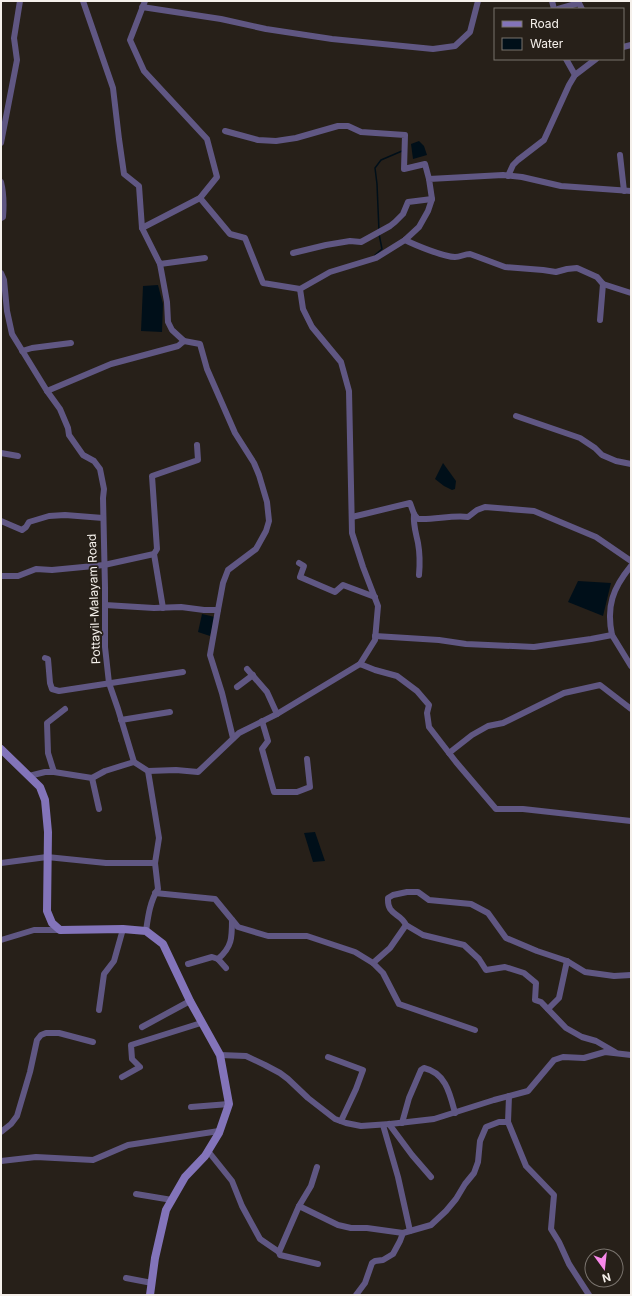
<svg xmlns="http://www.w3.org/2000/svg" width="632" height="1296" viewBox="0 0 632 1296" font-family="Inter,sans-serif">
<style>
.water{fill:#000f19}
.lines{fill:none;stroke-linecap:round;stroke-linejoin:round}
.stream{stroke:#000f19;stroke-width:1.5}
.street{stroke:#605783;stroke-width:6}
.secondary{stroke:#8374ba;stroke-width:8}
.labels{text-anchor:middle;stroke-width:3.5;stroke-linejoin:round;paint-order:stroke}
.street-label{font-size:12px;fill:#f5f0eb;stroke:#272019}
</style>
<rect width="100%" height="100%" fill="#272019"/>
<g class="water">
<polygon points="419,141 424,146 427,155 413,159 411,144"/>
<polygon points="158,285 163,304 162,332 141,331 143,286"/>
<polygon points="443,463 456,481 455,489 452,490 444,486 435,479"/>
<polygon points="578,581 611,583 603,616 568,602"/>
<polygon points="202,614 215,617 210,636 198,632"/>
<polygon points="315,832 325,861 313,862 304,833"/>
</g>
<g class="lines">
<g class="stream">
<polyline points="379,231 377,184 375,168 381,160 402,151"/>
<polyline points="375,255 382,249 379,234"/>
</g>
<g class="street">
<polyline points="83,1 113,88 119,139 124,174 139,186 142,228 160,264 205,258"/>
<polyline points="552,1 554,9"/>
<polyline points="142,7 221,19 266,29 332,39 433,49 455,46 470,32 478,1"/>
<polyline points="558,9 579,3 582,9"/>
<polyline points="623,47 631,45"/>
<polyline points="566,59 575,75"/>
<polyline points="225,131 258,140 276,141 296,138 338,126 348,126 361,132 405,135 404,169 425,164 429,179"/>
<polyline points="1,143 17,60 14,38 20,1"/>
<polyline points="620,155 624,191"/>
<polyline points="508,176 513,165 518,160 544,140 569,85 575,75 596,59"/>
<path d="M1,182C4,194 4,205 3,217L1,218"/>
<polyline points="200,198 230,234 245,238 263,283 300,289"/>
<polyline points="142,228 200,198 217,177 207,139 144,71 130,40 145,1"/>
<path d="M405,240C415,245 444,257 455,257C461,257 464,254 470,254L505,267L543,270L556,272L567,269L577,268L597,277L603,284L631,293"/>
<polyline points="293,253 326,245 350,241 361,242 390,226 395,222 403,214 408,202 432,199"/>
<path d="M1,273L4,280L7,311L12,334L47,391L60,409L68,428L69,435L83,455L94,461L100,469L104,489L103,498L105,587V647L109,683L118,709L134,762L148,771L159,838L155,863L158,889C150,901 148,917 146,931"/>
<polyline points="600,320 603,284"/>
<polyline points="22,351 32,348 71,343"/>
<polyline points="47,391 111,364 178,346 184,341"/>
<polyline points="516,416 580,438 595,448 602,455 616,461 631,464"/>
<polyline points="1,453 18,456"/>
<path d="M414,514C413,525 416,533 418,543C420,554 420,564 419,575"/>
<path d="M352,517L410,503L414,514L418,519C435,520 451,515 468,517L477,510L485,507L534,511L596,537L631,561"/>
<polyline points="1,521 22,530 26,527 29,522 49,516 65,515 103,518"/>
<polyline points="299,563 304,566 300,577 335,592 343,585 375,597"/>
<polyline points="1,576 18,576 36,569 52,570 104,565 154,554"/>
<polyline points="105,605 154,608 181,607 204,610 218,610 223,583 228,570 256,549 266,531 269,521 267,502 259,475 254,463 235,433 207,369 200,344 184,341 172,330 168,322 167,302 160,264"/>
<polyline points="163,608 154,554 157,549 152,476 198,460 197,445"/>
<polyline points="218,610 210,655 222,693 233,738"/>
<path d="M612,635C606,606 613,588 631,566"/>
<polyline points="375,636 439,640 466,644 534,647 591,639 612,635 631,666"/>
<polyline points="45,658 48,659 50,683 52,689 59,691 183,672"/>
<polyline points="360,664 375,640 378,606 363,567 352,533 349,391 341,362 312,327 303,309 300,289 330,272 376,258 405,240 419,227 428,211 432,199 429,179 503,175 522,177 561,186 631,191"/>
<polyline points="247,669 267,692 277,714"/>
<polyline points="237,687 253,675"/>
<polyline points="121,720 170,712"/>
<polyline points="262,721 268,741 262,749 274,792 297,792 310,787 307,759"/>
<polyline points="449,753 472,735 488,726 503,723 564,693 600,685 631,709"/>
<polyline points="148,771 176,770 198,772 239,733 277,714 360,664 375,670 397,676 417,691 429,705 427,713 429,727 456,762 496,809 523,809 631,821"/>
<polyline points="54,772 48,753 47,723 65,709"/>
<polyline points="29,776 45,772 54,772 92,778 99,809"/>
<polyline points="92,778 105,771 134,762"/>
<polyline points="1,863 47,857 106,863 155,863"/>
<polyline points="155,893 215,899 238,927 268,936 307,936 355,952 373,963 390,948 406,925 423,935 464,945 479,959 486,970 505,967 524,973 536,983 535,1000 541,1002 566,1028 582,1037 596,1041 615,1052"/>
<path d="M406,925C400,912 387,916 388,898L393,895L407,892H418L429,900L471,904L488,913L506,938L537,951L567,961L585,972L614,976L631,975"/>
<polyline points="1,940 34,930 60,930"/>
<path d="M218,959C232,947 232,938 232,920"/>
<polyline points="373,963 383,973 399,1004 475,1030"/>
<polyline points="188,964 212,957 218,959 226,968"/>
<polyline points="548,1009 559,998 567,961"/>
<polyline points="99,1010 104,974 114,961 123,929"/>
<polyline points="142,1027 190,1001"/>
<polyline points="220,1055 246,1056 265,1065 280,1073 288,1079 308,1098 335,1119 346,1123 361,1126 390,1124 434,1119 494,1100 528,1091 554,1060 563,1057 584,1058 605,1052 631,1055"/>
<polyline points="328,1057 363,1070 356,1089 341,1121"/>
<polyline points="122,1077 140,1067 132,1059 131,1045 201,1023"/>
<polyline points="191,1107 229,1104"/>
<polyline points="508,1122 526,1166 554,1195 551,1229 559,1242 569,1264 589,1295"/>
<path d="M402,1123L409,1098L421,1070L424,1068C446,1073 450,1094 455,1113"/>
<polyline points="389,1124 412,1155 431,1177"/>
<polyline points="383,1125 398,1177 410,1231"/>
<polyline points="1,1132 11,1124 17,1116 30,1072 37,1040 41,1035 46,1033 59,1033 93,1042"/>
<polyline points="208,1151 232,1181 242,1206 260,1239 279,1252"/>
<polyline points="1,1161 36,1157 93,1160 128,1145 219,1131"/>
<polyline points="136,1194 172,1200"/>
<polyline points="299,1206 311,1186 317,1167"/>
<polyline points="318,1264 280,1255 279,1252 299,1206 338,1225 351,1228 367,1228 403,1233"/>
<polyline points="126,1278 152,1283"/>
<polyline points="356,1295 365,1283 372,1263 375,1261 383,1260 393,1254 400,1241 403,1233 431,1225 446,1211 456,1199 465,1184 474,1173 478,1162 480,1141 486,1127 499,1122 508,1122 509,1096"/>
</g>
<polyline class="secondary" points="1,749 40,787 45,800 48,832 47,911 52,923 60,930 123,929 146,931 163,944 190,1001 220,1055 229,1104 219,1133 205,1156 185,1177 166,1210 155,1258 150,1295"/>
</g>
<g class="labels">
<g class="street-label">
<text transform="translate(94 599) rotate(-92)" y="4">Pottayil-Malayam Road</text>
</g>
</g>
<rect width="632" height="1296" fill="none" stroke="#f5f0eb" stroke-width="4"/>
<rect x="494" y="8" width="130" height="52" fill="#272019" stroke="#79736d"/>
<rect x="502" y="21" width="20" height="6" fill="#8374ba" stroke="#79736d"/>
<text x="530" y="28" font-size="12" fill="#f5f0eb">Road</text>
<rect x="502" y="38" width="20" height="12" fill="#000f19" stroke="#79736d"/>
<text x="530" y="48" font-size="12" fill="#f5f0eb">Water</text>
<g transform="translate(604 1268) rotate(165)"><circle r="19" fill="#272019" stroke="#79736d"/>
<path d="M0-3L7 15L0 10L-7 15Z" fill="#f888ea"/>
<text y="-6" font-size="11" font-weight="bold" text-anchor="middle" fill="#f5f0eb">N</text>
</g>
</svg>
